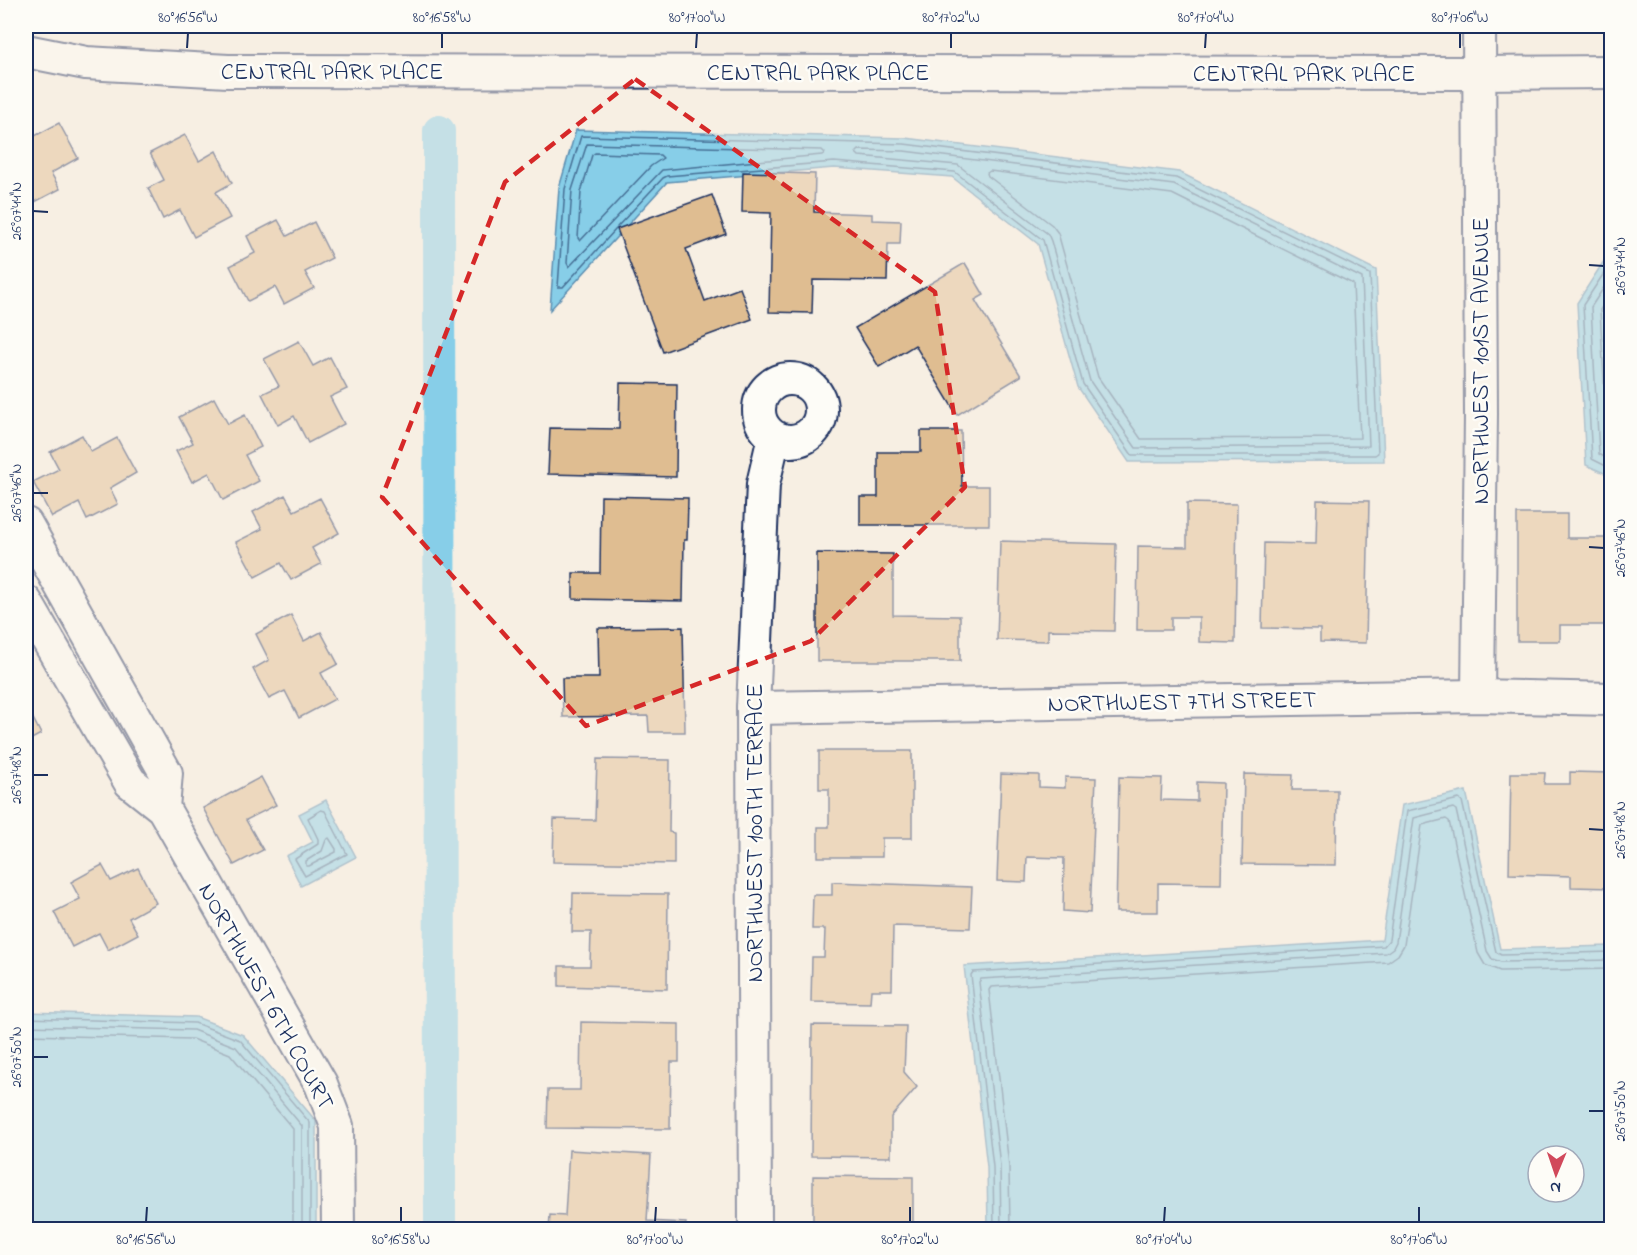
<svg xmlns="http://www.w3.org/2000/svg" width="1637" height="1255" viewBox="0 0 1637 1255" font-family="'Indie Flower',sans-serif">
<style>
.water{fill:#87cee8;stroke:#5c8eb1;stroke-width:1.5;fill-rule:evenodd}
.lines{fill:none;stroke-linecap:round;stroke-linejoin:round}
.shore{stroke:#466f95;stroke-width:1.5}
.canal{stroke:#87cee8;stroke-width:32}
.building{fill:#dfbd91;stroke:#1b2f5e;stroke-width:1.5}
.minor-casing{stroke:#1b2f5e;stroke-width:36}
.minor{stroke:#fdfcf7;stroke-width:32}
.marked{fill:none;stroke:#d62828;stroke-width:4.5;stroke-dasharray:12 8;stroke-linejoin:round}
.ticks{fill:none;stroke:#1b2f5e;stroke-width:2}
.labels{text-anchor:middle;stroke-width:5;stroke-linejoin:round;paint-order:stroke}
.street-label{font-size:24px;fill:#1b2f5e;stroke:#fdfcf7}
.neatline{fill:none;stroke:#1b2f5e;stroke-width:2}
.ticks-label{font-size:15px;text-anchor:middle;fill:#1b2f5e}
</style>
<rect width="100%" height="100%" fill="#f7efe3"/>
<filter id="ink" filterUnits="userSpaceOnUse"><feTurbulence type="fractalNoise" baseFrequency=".0167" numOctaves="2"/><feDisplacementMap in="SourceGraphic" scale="12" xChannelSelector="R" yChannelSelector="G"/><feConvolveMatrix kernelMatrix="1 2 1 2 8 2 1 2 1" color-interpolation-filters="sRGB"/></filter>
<g filter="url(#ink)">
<g class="water">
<polygon points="576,130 905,138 1179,172 1376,270 1384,461 1129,462 1078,387 1038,244 952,177 834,168 667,182 550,310 559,188"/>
<polygon points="1611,250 1612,476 1611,476 1586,465 1577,303"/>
<path d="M1466,791L1500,949L1611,946V1229H988L987,1167L964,966L1382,940L1402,805ZM1538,1156H1574V1192H1538Z"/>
<polygon points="326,800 356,857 301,886 286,856 313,842 299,814"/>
<polygon points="26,1012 196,1017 243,1035 316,1121 316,1229 26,1229"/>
</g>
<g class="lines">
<g class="shore">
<polygon points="587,144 822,150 825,153 822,155 662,170 569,267 567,263 572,190"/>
<polygon points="859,150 904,151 1174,185 1362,278 1369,446 1136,448 1090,381 1051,241 1048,234 958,165 859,156 856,153"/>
<polygon points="595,153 660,155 663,158 651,166 580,241 578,238 581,192 592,155"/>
<polygon points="990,171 1172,194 1353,284 1360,438 1141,439 1098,377 1058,233 1052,225 988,176 987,173"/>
<polyline points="616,229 563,287 558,287 565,189 581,136 904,144 1176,178 1370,274 1378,453 1375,455 1132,455 1083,384 1043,240 955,172 834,162 667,176 663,178 617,227"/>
<polyline points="1612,261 1583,305 1592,459 1612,469"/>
<polyline points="1612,275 1591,307 1599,454 1612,461"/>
<polyline points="1612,291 1600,310 1608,448 1612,451"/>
<polygon points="321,810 325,811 347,854 305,876 295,859 318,844 318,839 308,818"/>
<polygon points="329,838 336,849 336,852 309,866 306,866 306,861 322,851 326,840"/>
<polyline points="26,1018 195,1023 240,1040 310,1123 310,1230"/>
<polyline points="26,1026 193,1030 236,1047 302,1126 302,1230"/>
<polyline points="26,1035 192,1039 230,1054 293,1129 293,1230"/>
<polyline points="994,1230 993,1167 971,975 973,972 1384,946 1389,940 1407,811 1459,799 1462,801 1496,952 1501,955 1612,952"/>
<polyline points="1001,1230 1000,1166 979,982 981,979 1386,953 1393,948 1396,942 1414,818 1453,808 1456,810 1487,951 1492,959 1501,962 1612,960"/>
<polyline points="1010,1230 1009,1166 989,990 991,987 1388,962 1398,955 1404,945 1422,825 1446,819 1449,821 1478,953 1485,965 1500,971 1612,969"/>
</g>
<polyline class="canal" points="439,131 440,1230"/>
</g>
<g class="building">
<polygon points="59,123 78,158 51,173 60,189 29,205 26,198 26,124 33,137"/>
<polygon points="185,135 199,161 216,151 232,183 216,192 230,218 194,237 180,210 163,219 148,188 164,180 150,153"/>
<polygon points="743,172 815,174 814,212 872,214 872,220 901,221 900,244 888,244 887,281 813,280 812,313 769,312 771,213 742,212"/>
<polygon points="712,195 726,234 686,249 705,301 740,288 752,319 663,352 617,229"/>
<polygon points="278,220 287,236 314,222 332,258 305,272 314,288 284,304 275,287 248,301 230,266 255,253 247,236"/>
<polygon points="965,263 984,295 975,300 1021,376 957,415 915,345 879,367 855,328"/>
<polygon points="299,341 313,366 330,357 347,389 330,397 344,424 308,443 294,416 278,425 262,394 279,386 264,359"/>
<polygon points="620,383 677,384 676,477 548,474 550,428 619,429"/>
<polygon points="214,398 228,424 245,415 261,447 245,455 259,481 223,500 209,473 192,482 176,451 193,443 179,417"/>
<polygon points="921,431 961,431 962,486 989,486 989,525 860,525 860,497 878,497 878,452 921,452"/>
<polygon points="82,435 91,452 117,438 136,473 110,488 118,504 87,520 79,503 52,517 33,482 59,469 50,452"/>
<polygon points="285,495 294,511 320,498 339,533 312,548 321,564 291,580 281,563 255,577 236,542 262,529 253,512"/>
<polygon points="601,496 688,498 687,540 684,540 683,601 573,599 573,573 600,573"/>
<polygon points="1317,500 1369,501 1366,643 1320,642 1320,629 1262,628 1264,543 1316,544"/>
<polygon points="1187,503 1237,504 1235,643 1199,642 1199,617 1171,617 1171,630 1137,630 1138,546 1187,547"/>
<polygon points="1517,514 1567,514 1567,538 1612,538 1612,625 1560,625 1560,641 1517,641"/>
<polygon points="1000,541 1116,544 1114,631 1048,630 1048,641 997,640"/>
<polygon points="817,553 893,554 893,615 960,616 960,661 817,661"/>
<polygon points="291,615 304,641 321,632 338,664 321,673 335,699 299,718 285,691 269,699 253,669 269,660 256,634"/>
<polygon points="683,627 685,732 649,732 648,716 563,717 562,678 599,678 598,628"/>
<polygon points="26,705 41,734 26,742"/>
<polygon points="819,751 912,751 912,838 882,838 882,857 818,857 818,827 829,827 829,789 819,789"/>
<polygon points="597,759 670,760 669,832 674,833 674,864 553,862 554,819 595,820"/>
<polygon points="1570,772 1612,773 1612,888 1571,887 1571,876 1509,874 1511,773 1545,773 1544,784 1570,784"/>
<polygon points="1001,774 1039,775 1039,787 1065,788 1065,777 1096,778 1090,913 1063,911 1064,858 1027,857 1026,882 997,881"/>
<polygon points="1244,774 1293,775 1292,790 1337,790 1336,865 1242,864"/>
<polygon points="261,777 276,805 246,820 263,850 234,865 203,808"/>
<polygon points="1119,777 1162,778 1161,800 1197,801 1197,782 1223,783 1221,884 1158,883 1158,912 1116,912"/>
<polygon points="102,865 111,881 138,868 156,903 129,918 138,934 108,950 99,933 72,947 54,912 80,899 71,882"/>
<polygon points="832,882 972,887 970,928 893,926 892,990 871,990 870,1003 811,1002 812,957 824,957 825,929 812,929 813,895 832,895"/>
<polygon points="573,893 668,894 667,989 559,986 559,966 590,966 591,932 572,932"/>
<polygon points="581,1022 679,1024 679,1062 671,1062 670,1129 547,1128 548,1090 580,1090"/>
<polygon points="812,1025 906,1026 904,1072 917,1087 891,1117 891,1157 811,1156"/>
<polygon points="569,1150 651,1155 647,1221 686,1223 685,1230 549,1230 550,1215 565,1216"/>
<polygon points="813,1176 913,1177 913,1230 813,1230"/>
</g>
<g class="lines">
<defs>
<g id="minor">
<polyline points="26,51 86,63 228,71 1480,73 1612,72"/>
<circle cx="790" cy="410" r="31"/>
<polyline points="26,524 166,773 163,808"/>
<polyline points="26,602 130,782 163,808 321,1084 337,1126 338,1230"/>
<polyline points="1478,696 1481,414 1479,26"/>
<polyline points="753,708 1478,696 1612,699"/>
<polyline points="755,1230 753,708 763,484 774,437"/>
</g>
</defs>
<use href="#minor" class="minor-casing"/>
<use href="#minor" class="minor"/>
</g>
</g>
<path d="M0 0H1637V1255H0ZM635,79L935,292L965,487L811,641L586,726L382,497L505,182Z" fill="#f7efe3" fill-opacity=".55" fill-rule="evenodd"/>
<path class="marked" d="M635,79L935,292L965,487L811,641L586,726L382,497L505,182Z"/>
<path class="ticks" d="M187,48L188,33M442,48V33M696,48L697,33M951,48V33M1205,48L1206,33M1460,48V33M33,211L48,212M1589,265L1604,266M33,493H48M1589,547L1604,548M33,775H48M1589,829L1604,830M33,1057H48M1589,1111H1604M146,1222L147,1207M401,1222V1207M655,1222L656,1207M910,1222V1207M1164,1222L1165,1207M1419,1222V1207"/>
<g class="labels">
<g class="street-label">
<text x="332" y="79">CENTRAL PARK PLACE</text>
<text x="818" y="80">CENTRAL PARK PLACE</text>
<text x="1304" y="81">CENTRAL PARK PLACE</text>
<text transform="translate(1480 361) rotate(-90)" y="8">NORTHWEST 101ST AVENUE</text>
<text transform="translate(1182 701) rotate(-1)" y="8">NORTHWEST 7TH STREET</text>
<text transform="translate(754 833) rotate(-90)" y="8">NORTHWEST 100TH TERRACE</text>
<text transform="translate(267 996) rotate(61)" y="8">NORTHWEST 6TH COURT</text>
</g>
</g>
<rect width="1637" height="1255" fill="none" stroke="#fdfcf7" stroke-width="66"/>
<g transform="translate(1556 1174) rotate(182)"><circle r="28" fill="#fdfcf7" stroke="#a3aaba" stroke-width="1.5"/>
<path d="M0-4.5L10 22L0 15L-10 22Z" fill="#d1495b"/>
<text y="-9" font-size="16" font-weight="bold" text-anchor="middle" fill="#1b2f5e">N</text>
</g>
<rect x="33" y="33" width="1571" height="1189" class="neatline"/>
<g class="ticks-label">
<text x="188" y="22">80°16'56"W</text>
<text x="442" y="22">80°16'58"W</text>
<text x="697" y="22">80°17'00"W</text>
<text x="951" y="22">80°17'02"W</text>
<text x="1206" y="22">80°17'04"W</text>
<text x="1460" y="22">80°17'06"W</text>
<text transform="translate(16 211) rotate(-90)" y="5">26°07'44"N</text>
<text transform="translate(1620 266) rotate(-90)" y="5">26°07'44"N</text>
<text transform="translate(16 493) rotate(-90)" y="5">26°07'46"N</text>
<text transform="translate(1620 548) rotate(-90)" y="5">26°07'46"N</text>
<text transform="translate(16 775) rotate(-90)" y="5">26°07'48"N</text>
<text transform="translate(1620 830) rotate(-90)" y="5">26°07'48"N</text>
<text transform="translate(16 1057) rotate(-90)" y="5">26°07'50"N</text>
<text transform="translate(1620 1111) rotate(-90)" y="5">26°07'50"N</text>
<text x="146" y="1244">80°16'56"W</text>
<text x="401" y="1244">80°16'58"W</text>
<text x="655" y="1244">80°17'00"W</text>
<text x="910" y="1244">80°17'02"W</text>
<text x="1164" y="1244">80°17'04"W</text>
<text x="1419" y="1244">80°17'06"W</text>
</g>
</svg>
